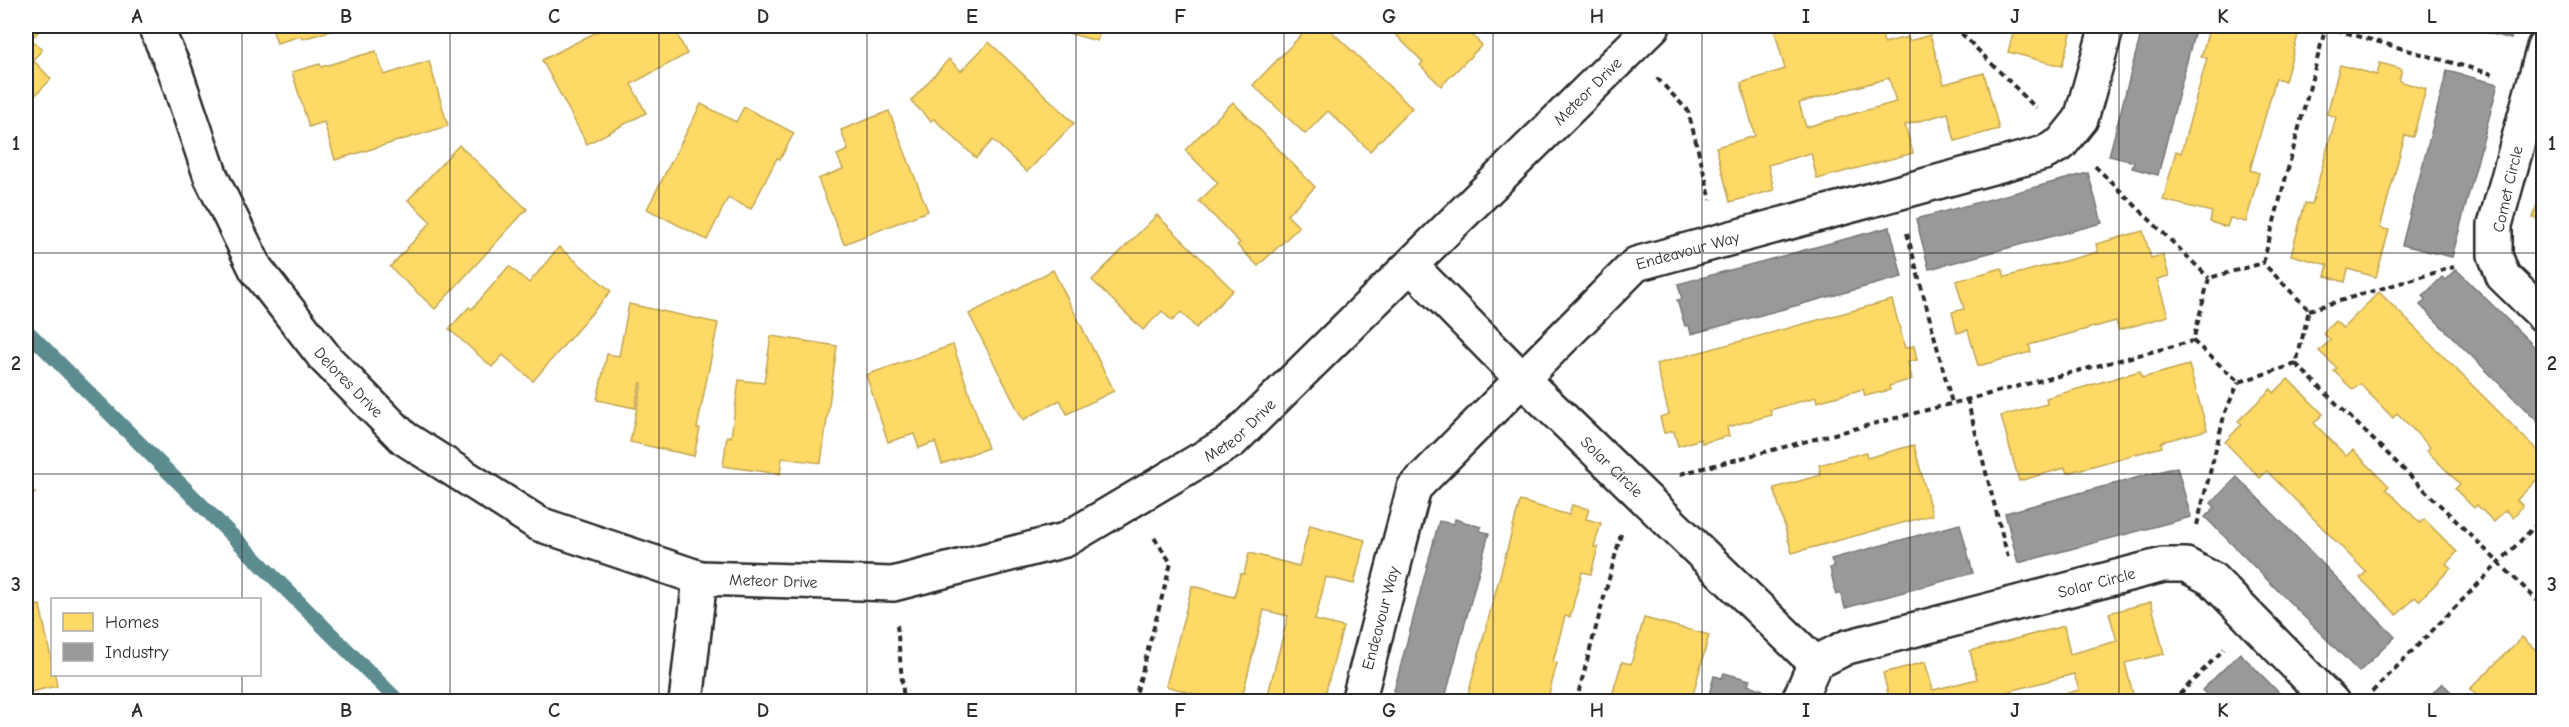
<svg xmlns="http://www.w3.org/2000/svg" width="2569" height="727" viewBox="0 0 2569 727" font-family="'Comic Neue',sans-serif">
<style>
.homes{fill:#ffd966;stroke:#bfa554;stroke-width:1.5;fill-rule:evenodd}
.industry{fill:#999;stroke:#787878;stroke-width:1.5}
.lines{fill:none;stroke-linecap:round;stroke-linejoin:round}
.stream{stroke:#5c8c90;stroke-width:15}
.minor-casing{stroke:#2b2b2b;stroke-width:38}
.tertiary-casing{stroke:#2b2b2b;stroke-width:38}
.path{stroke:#2b2b2b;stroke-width:4;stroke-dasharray:6 4.5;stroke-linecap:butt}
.minor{stroke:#fff;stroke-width:33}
.tertiary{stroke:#fff;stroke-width:33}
.grid{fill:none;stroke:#2b2b2b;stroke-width:1.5;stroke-opacity:0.55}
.labels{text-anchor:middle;stroke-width:6;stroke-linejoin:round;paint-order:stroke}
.street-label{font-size:16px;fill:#2b2b2b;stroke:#fff}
.neatline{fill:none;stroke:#2b2b2b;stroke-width:2}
.grid-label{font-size:20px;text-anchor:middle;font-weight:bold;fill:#2b2b2b}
</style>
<rect width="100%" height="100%" fill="#fff"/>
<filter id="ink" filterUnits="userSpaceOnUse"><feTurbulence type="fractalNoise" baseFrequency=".0167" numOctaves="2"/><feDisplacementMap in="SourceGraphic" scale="12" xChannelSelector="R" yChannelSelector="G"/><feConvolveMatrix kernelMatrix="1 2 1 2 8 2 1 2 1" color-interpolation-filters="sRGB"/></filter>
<g filter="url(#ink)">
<g class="homes">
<polygon points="26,26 44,26 31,39 42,50 33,60 51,79 26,105"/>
<polygon points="271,26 348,26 302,39 301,36 277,43"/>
<polygon points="608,26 673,26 687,54 631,84 646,113 587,144 542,60"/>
<polygon points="1043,26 1102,26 1097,41"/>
<polygon points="1310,26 1326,26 1412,108 1370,151 1328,111 1305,134 1253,85"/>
<polygon points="1387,26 1479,26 1471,34 1482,45 1441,86 1420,65 1423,62"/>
<path d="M1782,26H1880L1884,43L1908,37L1909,41L1930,35L1944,84L1984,73L1999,129L1955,141L1948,113L1905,125L1913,153L1817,179L1811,153L1768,165L1774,190L1730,202L1716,147L1755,136L1741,83L1785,69L1774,28ZM1889,78L1896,102L1806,127L1799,103Z"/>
<polygon points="2015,26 2073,26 2062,66 2008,52"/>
<polygon points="2210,26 2281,26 2299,32 2285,81 2276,78 2250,170 2259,173 2246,222 2230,218 2227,227 2210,222 2212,212 2163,200 2176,151 2181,153 2207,58 2201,57"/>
<polygon points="989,42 1074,123 1027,172 993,140 976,158 934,119 931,121 911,101 949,59 961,71"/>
<polygon points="376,51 384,75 429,61 448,126 335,160 324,122 309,127 292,72 320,64 321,67"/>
<polygon points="2380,63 2402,69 2399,81 2426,89 2413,137 2405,135 2380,228 2389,230 2376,277 2348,269 2345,282 2325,276 2328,265 2291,255 2305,203 2312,204 2336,117 2327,114 2340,65 2377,75"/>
<polygon points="1233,102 1315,187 1287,215 1299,227 1258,266 1237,245 1240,243 1199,201 1218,183 1185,150"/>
<polygon points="701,104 736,122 744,107 794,133 780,159 777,158 751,209 728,198 707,240 647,209"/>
<polygon points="889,111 928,211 844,244 818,179 843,169 837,155 848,150 841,130"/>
<polygon points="459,145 527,209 435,309 390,267 431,222 408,200"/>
<polygon points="2544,179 2544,220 2533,218"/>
<polygon points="1157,215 1233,290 1196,328 1181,312 1172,321 1162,311 1143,330 1092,280"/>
<polygon points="2143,231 2151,258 2163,255 2169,276 2157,279 2168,316 2119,330 2116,321 2029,345 2031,352 1978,366 1968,330 1957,333 1952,312 1964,309 1956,281 2002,268 2005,277 2098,252 2096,244"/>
<polygon points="559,247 611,291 533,381 503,355 492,367 449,329 469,307 472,309 509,266 529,283"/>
<polygon points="1053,270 1114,391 1067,414 1060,400 1023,420 969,314"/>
<polygon points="2379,292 2544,457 2544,472 2517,500 2523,506 2513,517 2506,510 2494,522 2477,505 2474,508 2455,489 2460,484 2427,451 2430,447 2397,413 2393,418 2360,384 2353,390 2334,371 2337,368 2319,351 2330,340 2323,333 2335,321 2343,328"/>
<polygon points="1892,300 1905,348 1914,346 1917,360 1908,362 1912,379 1889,386 1890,390 1865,396 1863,389 1817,402 1816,397 1770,410 1772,415 1727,427 1729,436 1702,443 1701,439 1678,446 1674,431 1664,433 1660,417 1669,414 1656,364"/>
<polygon points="629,304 718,323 697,428 700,428 694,456 630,442 642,383 640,383 635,408 597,400 607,354 619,356"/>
<polygon points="771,336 837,346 821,463 782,458 780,474 723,466 727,436 731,437 739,380 764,383"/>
<polygon points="953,345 988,448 942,464 935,442 919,448 914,434 888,442 866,375"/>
<polygon points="2189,365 2207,430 2161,442 2162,447 2067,473 2065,468 2019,481 2001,416 2047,404 2046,398 2140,371 2142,378"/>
<polygon points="2288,379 2323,414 2314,423 2346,456 2353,450 2389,486 2386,489 2420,523 2424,519 2457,552 2446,564 2451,568 2419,601 2415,597 2397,615 2360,578 2366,572 2267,471 2260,478 2225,442 2242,424 2238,421 2271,389 2274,393"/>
<polygon points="1914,445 1932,515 1792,553 1774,488 1821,475 1819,465 1866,452 1867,458"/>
<polygon points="26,483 35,493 26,502"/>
<polygon points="1520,501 1569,515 1572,505 1589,509 1586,519 1601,523 1594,547 1598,547 1591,574 1582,572 1570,617 1565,616 1553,662 1557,663 1547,702 1466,702"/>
<polygon points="1310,525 1365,540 1354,584 1326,577 1315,620 1343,627 1323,702 1266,702 1288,616 1264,610 1241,701 1244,702 1205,702 1206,697 1166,686 1192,586 1234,597 1240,574 1244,574 1249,553 1299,566"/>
<polygon points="2151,602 2164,654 2125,663 2135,702 2035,702 2079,690 2074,674 1984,698 1985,702 1890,702 1883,673 1925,662 1933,690 1977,679 1970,651 2064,626 2070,654 2117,641 2109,613"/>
<polygon points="40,605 52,663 52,674 55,674 57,686 26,693 26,608"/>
<polygon points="1644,618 1709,635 1691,702 1610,702 1622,662 1631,664"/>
<polygon points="2522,637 2544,658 2544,702 2483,702 2470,689"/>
</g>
<g class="industry">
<polygon points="2143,26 2196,26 2158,175 2132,168 2134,162 2109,156"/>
<polygon points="2461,26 2514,26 2511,39"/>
<polygon points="2447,71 2498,84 2452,257 2402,245"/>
<polygon points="2088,173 2102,223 1929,269 1916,219"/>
<polygon points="1890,227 1902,277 1691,334 1689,325 1685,326 1677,300 1682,299 1678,284"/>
<polygon points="2456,269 2544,356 2544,428 2420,305 2426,299 2423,296 2442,277 2445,280"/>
<polygon points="2177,467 2191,517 2018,563 2005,513"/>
<polygon points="2237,477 2395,637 2359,672 2205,517 2215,507 2211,503"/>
<polygon points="1455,519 1481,527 1480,531 1489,533 1444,702 1391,702 1439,521 1454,524"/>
<polygon points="1960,524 1973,573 1845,608 1841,593 1836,595 1830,568 1834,567 1831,559"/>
<polygon points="2240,653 2288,702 2214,702 2202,690"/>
<polygon points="1724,673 1750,680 1748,685 1763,690 1760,702 1707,702 1714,676 1722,678"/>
<polygon points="2442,683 2461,702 2424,702"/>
</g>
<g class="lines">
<polyline class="stream" points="26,330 399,702"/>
<defs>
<g id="minor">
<polyline points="2544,47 2495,225 2495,255 2503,276 2544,316"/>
<path id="s1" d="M1411,266L1523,380L1815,663"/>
<polyline points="686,702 700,578"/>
<path id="s2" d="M1358,702L1414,488L1636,264L2044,153L2061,144L2081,119L2107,26"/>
<path id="s3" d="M1798,702L1815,663L1847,647L2163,565H2186L2212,579L2332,702"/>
</g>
<g id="tertiary">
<path id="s4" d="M155,26L174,68L211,177L256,269L326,359L404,438L539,524L700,578L893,584L1065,540L1232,441L1653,26"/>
</g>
</defs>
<use href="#minor" class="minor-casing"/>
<use href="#tertiary" class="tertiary-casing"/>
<g class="path">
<polyline points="1954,26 2036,108"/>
<polyline points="2326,27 2492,74"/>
<polyline points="1657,78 1688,111 1711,200"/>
<polyline points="2095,166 2209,278"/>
<polyline points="1907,233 1952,403"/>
<polyline points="2309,310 2454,267"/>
<polyline points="2193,341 2239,382 2296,364 2309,310 2263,263"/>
<polyline points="2296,364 2544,607"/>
<polyline points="1967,399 2009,561"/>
<polyline points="1680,474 2193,341 2209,278 2263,263 2326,26"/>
<polyline points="2197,525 2225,412 2239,382"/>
<polyline points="897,625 904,702"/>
<polyline points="2372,692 2544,517"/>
<polyline points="1136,697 1153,702"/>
<polyline points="1134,702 1171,563 1153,536"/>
<polyline points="1576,702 1621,534"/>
<polyline points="2172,702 2224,649"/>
</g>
<use href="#minor" class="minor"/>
<use href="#tertiary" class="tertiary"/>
</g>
</g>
<path class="grid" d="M242,26V600M450,26V702M659,26V702M867,26V702M1076,26V702M1284,26V702M1493,26V702M1702,26V702M1910,26V702M2119,26V702M2327,26V702M26,253H2544M26,474H2544M242,674V702"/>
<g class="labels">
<g class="street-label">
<text dy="6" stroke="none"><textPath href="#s4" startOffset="1882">Meteor Drive</textPath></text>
<text transform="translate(2507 189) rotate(-77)" y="6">Comet Circle</text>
<text dy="6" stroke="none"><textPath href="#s2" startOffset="590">Endeavour Way</textPath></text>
<text dy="6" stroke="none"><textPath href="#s4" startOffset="410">Delores Drive</textPath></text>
<text dy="6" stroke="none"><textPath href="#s4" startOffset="1396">Meteor Drive</textPath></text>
<text dy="6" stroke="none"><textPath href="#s1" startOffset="284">Solar Circle</textPath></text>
<text dy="6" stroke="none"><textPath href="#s4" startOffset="892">Meteor Drive</textPath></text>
<text dy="6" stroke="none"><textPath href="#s3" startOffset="336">Solar Circle</textPath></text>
<text dy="6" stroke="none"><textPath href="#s2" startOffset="87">Endeavour Way</textPath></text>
</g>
</g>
<rect width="2569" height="727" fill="none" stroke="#fff" stroke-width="66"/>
<rect x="51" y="598" width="210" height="78" fill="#ffffff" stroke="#aaaaaa" stroke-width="1.5"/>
<rect x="63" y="613" width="30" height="18" fill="#ffd966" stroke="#aaaaaa" stroke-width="1.5"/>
<text x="105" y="628" font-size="18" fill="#2b2b2b">Homes</text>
<rect x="63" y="643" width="30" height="18" fill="#999999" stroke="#aaaaaa" stroke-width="1.5"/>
<text x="105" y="658" font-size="18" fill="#2b2b2b">Industry</text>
<rect x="33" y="33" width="2503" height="661" class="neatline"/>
<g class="grid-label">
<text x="137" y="23">A</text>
<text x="346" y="23">B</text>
<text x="554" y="23">C</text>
<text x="763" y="23">D</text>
<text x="972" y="23">E</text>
<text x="1180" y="23">F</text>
<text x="1389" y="23">G</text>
<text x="1597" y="23">H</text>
<text x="1806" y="23">I</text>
<text x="2015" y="23">J</text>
<text x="2223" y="23">K</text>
<text x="2432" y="23">L</text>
<text x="16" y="150">1</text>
<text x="2552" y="150">1</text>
<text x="16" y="370">2</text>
<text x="2552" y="370">2</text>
<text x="16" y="591">3</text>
<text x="2552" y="591">3</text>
<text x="137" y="717">A</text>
<text x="346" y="717">B</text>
<text x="554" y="717">C</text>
<text x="763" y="717">D</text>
<text x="972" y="717">E</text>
<text x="1180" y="717">F</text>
<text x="1389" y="717">G</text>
<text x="1597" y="717">H</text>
<text x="1806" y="717">I</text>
<text x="2015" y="717">J</text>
<text x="2223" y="717">K</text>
<text x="2432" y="717">L</text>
</g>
</svg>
